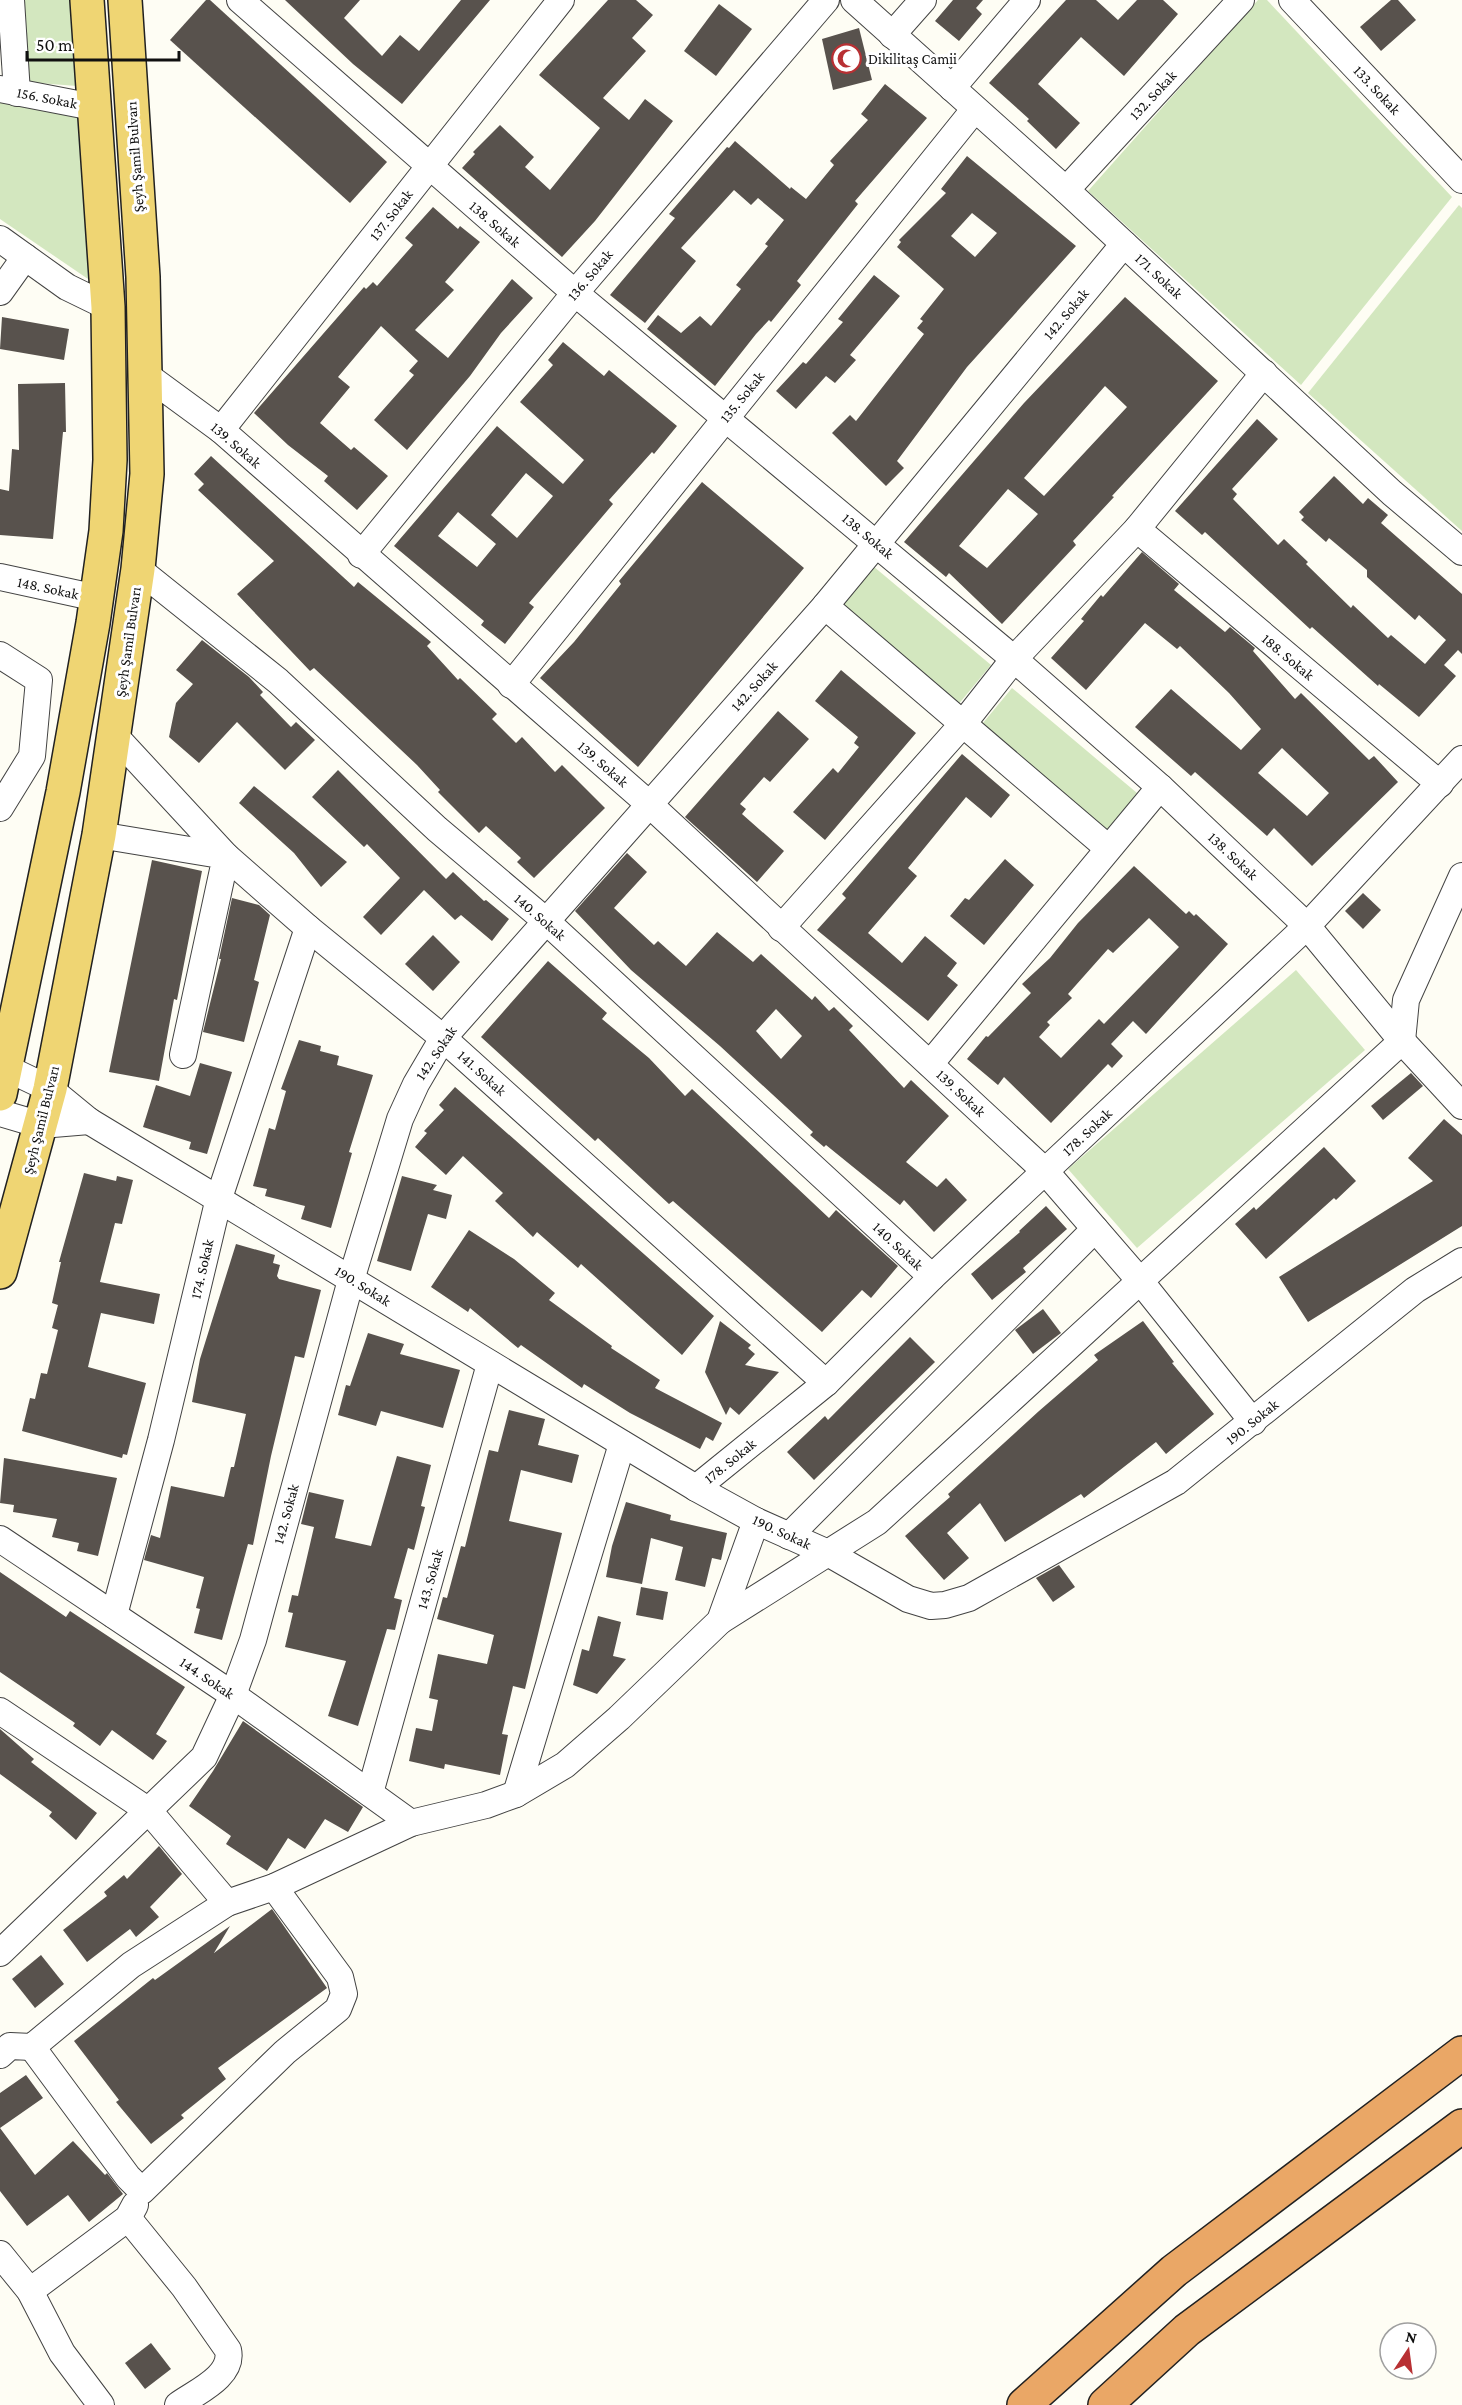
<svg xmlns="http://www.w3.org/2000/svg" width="1462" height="2405" viewBox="0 0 1462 2405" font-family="'Crimson Pro',serif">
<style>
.green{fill:#d3e7bf}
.building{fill:#58524d;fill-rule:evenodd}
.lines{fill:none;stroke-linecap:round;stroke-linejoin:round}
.minor-casing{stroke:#434343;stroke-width:28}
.major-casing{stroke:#212121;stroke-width:36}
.highway-casing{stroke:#212121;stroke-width:36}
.minor{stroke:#fff;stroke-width:26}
.major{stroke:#efd573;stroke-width:33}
.highway{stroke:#eaa766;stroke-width:33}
.labels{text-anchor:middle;stroke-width:6;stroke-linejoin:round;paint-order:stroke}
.poi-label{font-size:15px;fill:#101010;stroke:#fff;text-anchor:start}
.street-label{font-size:15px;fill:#101010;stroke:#fff}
</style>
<rect width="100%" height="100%" fill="#fefdf4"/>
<g class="green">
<polygon points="23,0 72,0 77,86 25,82"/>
<polygon points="1258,0 1267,0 1452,197 1301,385 1088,191"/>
<polygon points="0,102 84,118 91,281 0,219"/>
<polygon points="1459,205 1462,208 1462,531 1308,393"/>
<polygon points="873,566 991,665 957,706 839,607"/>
<polygon points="1012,688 1137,793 1105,833 978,729"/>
<polygon points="1296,970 1365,1050 1137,1248 1068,1169"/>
</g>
<g class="building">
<polygon points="206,0 210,0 387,162 350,203 170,40"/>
<polygon points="285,0 360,0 344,18 382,56 400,35 419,51 461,0 490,0 402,104 353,64"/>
<polygon points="608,0 636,0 653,15 632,38 646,51 603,98 629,120 645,99 673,121 595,221 562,257 462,168 475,154 473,152 500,125 534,157 525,167 550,190 600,128 539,75"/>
<polygon points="953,0 983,0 976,8 982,14 959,41 935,21"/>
<polygon points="1066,0 1096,0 1118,20 1137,0 1163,0 1178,14 1124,76 1081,37 1038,84 1080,123 1056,149 1027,121 1029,119 989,83"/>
<polygon points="1391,0 1398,0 1416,20 1381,51 1360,27"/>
<polygon points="719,4 752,29 716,76 684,51"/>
<polygon points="859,28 872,80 833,90 822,39"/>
<polygon points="885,84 927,118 855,201 858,204 797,281 801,285 771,322 769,320 756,334 715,386 647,329 658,315 681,333 700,316 711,326 741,289 736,285 768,246 765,244 784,220 758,198 751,205 734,190 681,248 696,261 645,323 610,295 675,218 669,214 727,147 729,148 735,141 790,189 791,187 806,199 834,165 830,161 868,120 861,114"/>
<path d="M967,156L1076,246L967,367L897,461L904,468L886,486L832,433L850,415L856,421L924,334L917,328L923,321L920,319L944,289L897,247L901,242L899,240L946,193L941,189ZM972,213L997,233L975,257L951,236Z"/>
<polygon points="433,207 458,229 460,226 480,242 445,282 454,290 415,330 448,358 512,279 533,298 501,333 470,376 407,450 374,420 414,375 409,371 418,361 381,326 338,377 350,387 320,423 351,450 354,447 388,476 357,510 324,481 328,476 288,445 254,413 364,287 366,289 373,282 377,286 413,245 405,238"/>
<polygon points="874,275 900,296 850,355 856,360 835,383 826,376 796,409 776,391 803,362 806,364 843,322 838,319"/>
<path d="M1125,297L1218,381L1112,496L1114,497L1073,541L1076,545L1002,624L949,573L946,577L904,542L1024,403ZM1105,386L1127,407L1044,496L1024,478ZM1008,489L1038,514L987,568L959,546Z"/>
<polygon points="2,317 69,329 64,360 0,349"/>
<path d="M563,342L604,376L609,370L677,426L654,454L652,452L609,500L613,504L529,603L534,607L505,644L481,625L484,621L394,546L497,426L563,484L584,460L520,402L553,365L548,360ZM526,473L553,496L517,538L491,515ZM458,512L496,544L477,567L438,536Z"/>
<polygon points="65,383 66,432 63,432 53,539 0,535 0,489 9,491 12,449 19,450 18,384"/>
<polygon points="1257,419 1278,439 1232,489 1237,494 1233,499 1278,545 1284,539 1308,562 1306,564 1351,608 1353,605 1388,638 1391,635 1425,664 1446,640 1419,615 1415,620 1367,577 1367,570 1329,538 1326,542 1301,520 1304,517 1299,512 1334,476 1363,504 1368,498 1388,515 1381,523 1462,594 1462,654 1458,650 1444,665 1456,676 1419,717 1379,684 1378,686 1312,627 1310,629 1205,532 1202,535 1175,511"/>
<polygon points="211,456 354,587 358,582 431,642 427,646 458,680 460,678 497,714 492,719 516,743 522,737 555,772 562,765 605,808 534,878 517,862 521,858 486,826 479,833 438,792 440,790 417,765 314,668 310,671 237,594 274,561 198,490 204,484 194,474"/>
<polygon points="702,482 804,568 638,767 540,678 574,642 621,584 619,581"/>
<path d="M1142,552L1179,584L1174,590L1225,632L1230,627L1255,648L1253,651L1295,699L1301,693L1369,760L1374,756L1398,782L1312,866L1274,828L1267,836L1195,772L1191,776L1135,727L1171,689L1241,750L1261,729L1229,693L1180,646L1177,649L1145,623L1086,690L1051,658L1084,621L1081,619L1101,595L1103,597ZM1282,748L1329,793L1307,816L1258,773Z"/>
<polygon points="202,640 249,677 263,692 260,695 291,727 296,722 315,740 285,770 237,722 199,763 169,737 176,703 193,684 176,670"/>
<polygon points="841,670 916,733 825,840 793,812 833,768 838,773 859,747 854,743 858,737 815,701"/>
<polygon points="778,711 809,739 770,782 764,777 740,804 746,809 742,814 784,851 757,882 685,817"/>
<polygon points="962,754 1010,795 991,818 966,797 908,868 917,876 868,933 902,963 925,936 957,963 947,976 958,985 928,1021 817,930 846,898 842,894"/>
<polygon points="338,770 446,879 453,872 484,901 486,900 509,919 492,941 461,915 455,920 424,890 381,935 363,917 400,878 367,844 364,847 312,797"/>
<polygon points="254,786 347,862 321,887 294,853 239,803"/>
<path d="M627,853L647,872L614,908L654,945L658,941L686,966L717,932L753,962L761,954L812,1000L815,996L829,1011L834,1007L853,1026L849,1030L904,1088L911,1080L949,1116L906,1162L937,1187L946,1178L967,1200L934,1232L904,1200L900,1205L826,1145L824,1147L810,1135L813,1132L720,1046L631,970L575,911ZM776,1009L802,1036L781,1059L756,1031Z"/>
<polygon points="1005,859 1034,885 984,945 950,916 965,898 969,900"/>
<polygon points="152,860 202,871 177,1000 174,999 159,1081 109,1072"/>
<path d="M1134,866L1186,914L1189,911L1194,916L1196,914L1228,944L1146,1034L1133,1021L1111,1044L1123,1056L1112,1068L1108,1064L1051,1123L1004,1077L998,1085L967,1059L986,1036L988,1037L1031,993L1022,984L1050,958L1078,923ZM1149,918L1179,947L1104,1024L1099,1019L1061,1058L1039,1037L1050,1025L1047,1022L1072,998L1068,994L1108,949L1113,953Z"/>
<polygon points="1363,893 1381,910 1363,929 1345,911"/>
<polygon points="232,898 259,905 270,915 254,980 259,982 244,1042 203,1032 221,959 219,959"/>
<polygon points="433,935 460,962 433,991 405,964"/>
<polygon points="548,961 607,1013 602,1019 649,1058 685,1096 692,1089 829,1218 836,1210 898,1266 871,1298 862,1290 822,1332 673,1201 669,1204 598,1138 595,1141 481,1037"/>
<polygon points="299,1040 321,1046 320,1051 339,1056 337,1065 373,1075 349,1152 352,1153 331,1228 301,1219 305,1206 265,1196 267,1189 253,1186 269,1128 275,1130 286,1091 281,1089"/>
<polygon points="200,1063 232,1072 207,1154 189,1149 191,1142 143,1127 156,1085 190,1096"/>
<polygon points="1411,1073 1423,1086 1383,1120 1371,1106"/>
<polygon points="455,1087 714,1316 682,1355 581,1264 578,1268 537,1232 533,1237 495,1201 503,1193 463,1156 446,1175 415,1147 427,1133 424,1131 444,1110 439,1105"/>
<polygon points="1444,1119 1462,1135 1462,1226 1308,1322 1279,1277 1433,1181 1408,1158"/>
<polygon points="1324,1147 1356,1181 1336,1200 1334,1198 1266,1259 1235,1224 1254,1207 1256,1210"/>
<polygon points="84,1173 116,1181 117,1176 133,1180 122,1224 115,1223 100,1282 160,1294 154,1324 101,1313 88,1367 146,1383 127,1455 123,1454 122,1458 22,1431 30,1398 35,1399 41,1373 47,1374 58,1330 52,1328 58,1305 52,1303 61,1262 59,1262"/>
<polygon points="402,1176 437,1185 433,1190 452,1195 446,1219 428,1214 411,1271 377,1261"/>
<polygon points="1046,1206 1067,1229 1023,1268 1026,1272 992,1300 971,1274 1020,1232 1019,1231"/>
<polygon points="469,1230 514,1259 555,1293 549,1300 612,1346 611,1348 660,1380 655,1388 722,1423 713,1441 706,1437 700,1449 630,1413 584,1384 582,1388 521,1345 518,1348 470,1308 468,1312 431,1287"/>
<polygon points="236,1244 275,1255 273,1263 280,1265 277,1276 279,1279 321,1290 304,1358 295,1356 271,1456 253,1545 248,1544 222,1640 194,1633 200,1609 196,1608 204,1577 144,1560 151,1535 160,1538 171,1486 224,1497 231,1467 234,1467 246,1414 192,1402 200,1359"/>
<polygon points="1043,1309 1061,1333 1033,1354 1015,1330"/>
<polygon points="720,1321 751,1345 748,1348 755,1354 745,1365 779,1372 739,1415 730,1407 726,1415 705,1372"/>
<polygon points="1143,1321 1174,1362 1172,1363 1214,1414 1166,1454 1156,1442 1084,1498 1081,1494 1005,1542 980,1503 947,1533 969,1558 944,1580 905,1536 950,1497 948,1494 1039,1411 1098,1360 1094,1355"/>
<polygon points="368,1333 404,1344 400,1354 460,1370 443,1428 381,1411 376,1426 338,1415 346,1385 350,1386"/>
<polygon points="910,1337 935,1362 814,1480 787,1452 825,1416 828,1420"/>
<polygon points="509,1410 545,1419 538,1445 579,1455 572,1483 521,1470 509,1521 562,1533 525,1689 513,1686 502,1734 508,1735 500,1775 445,1764 444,1769 409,1761 416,1728 432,1731 438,1700 429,1698 438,1654 487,1664 494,1635 437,1619 443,1597 447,1598 461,1546 465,1547 489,1450 498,1452"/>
<polygon points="397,1456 431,1465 421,1506 425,1507 414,1550 408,1548 394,1598 402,1600 395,1630 387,1629 358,1726 328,1716 346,1661 285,1647 293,1613 288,1612 292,1595 298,1596 314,1527 301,1524 309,1492 344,1500 335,1538 371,1546"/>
<polygon points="4,1458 117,1478 98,1556 77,1551 79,1543 52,1537 57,1519 13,1512 14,1505 0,1503"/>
<polygon points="626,1502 671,1515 670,1520 727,1533 721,1560 712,1558 705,1587 675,1580 683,1547 651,1538 642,1584 606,1577 612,1546"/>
<polygon points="1059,1565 1075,1587 1053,1602 1036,1578"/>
<polygon points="0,1572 66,1617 70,1611 185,1687 156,1734 167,1741 153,1760 112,1730 100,1746 73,1726 75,1723 0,1672"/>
<polygon points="641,1587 668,1592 663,1620 636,1615"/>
<polygon points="598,1616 621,1622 613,1656 626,1659 597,1694 573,1685 582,1649 589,1651"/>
<polygon points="243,1721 363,1807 348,1832 325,1819 305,1849 288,1838 267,1871 226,1844 231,1836 189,1806 213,1771"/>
<polygon points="0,1729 34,1759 31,1762 97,1813 76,1840 49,1816 52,1812 0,1774"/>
<polygon points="159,1846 182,1874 150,1907 159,1917 136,1937 130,1929 87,1962 63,1930 107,1896 104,1892 124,1875 127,1879"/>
<polygon points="272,1909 327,1988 218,2068 226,2079 181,2115 184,2118 151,2144 116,2102 119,2100 74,2041 153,1978 155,1980 230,1926 214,1953"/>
<polygon points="41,1955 64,1984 35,2008 12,1979"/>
<polygon points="26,2075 43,2098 0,2128 35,2175 73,2141 105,2175 107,2173 123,2194 89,2222 68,2195 27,2226 0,2191 0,2093"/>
<polygon points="151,2343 171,2369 145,2389 125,2363"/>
</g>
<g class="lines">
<defs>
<g id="minor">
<polyline points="11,0 17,93"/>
<polyline points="240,0 575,293 1014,659 1160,787 1307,926 1402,1041 1462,1106"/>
<polyline points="854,0 1066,190 1392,493 1462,552"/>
<polyline points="1292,0 1462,180"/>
<polyline points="892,35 923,0"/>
<polyline points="952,88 1027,0"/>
<polyline points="0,89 93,107"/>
<polyline points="1066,190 1241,0"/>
<polyline points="0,239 67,287 108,307"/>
<polyline points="0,292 25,257"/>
<polyline points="146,375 221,430 649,804 1045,1171 1141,1282 1253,1422"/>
<polyline points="221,430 561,0"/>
<polyline points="1137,529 1440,784"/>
<polyline points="361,555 575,293 826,0"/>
<polyline points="138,569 278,681 437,829 546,921 932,1277"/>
<polyline points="0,577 97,598"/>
<polyline points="825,606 1108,848"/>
<polyline points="0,655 39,680 32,756 0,808"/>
<polyline points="511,685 974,110"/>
<polyline points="115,736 226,856 308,928 443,1038 826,1383"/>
<polyline points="99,835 226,856 183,1055"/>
<polyline points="781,928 962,725 1014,659 1137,529 1264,373"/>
<polyline points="930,1064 1160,787"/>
<polyline points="0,1065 50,1089 89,1121 696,1488 756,1521 828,1553 908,1599 931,1606 945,1605 969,1598 1176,1482 1415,1290 1462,1261"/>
<polyline points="0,1113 41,1125 89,1121"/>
<polyline points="696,1488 826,1383 932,1277 1307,926 1462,759"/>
<polyline points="789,1536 1095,1229"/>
<polyline points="0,1539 233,1695 411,1823"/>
<polyline points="114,1615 161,1440 219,1198 308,928"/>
<polyline points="720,1621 877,1522 1402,1041 1406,1000 1462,876"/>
<polyline points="0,1711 149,1811 227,1903"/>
<polyline points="370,1793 490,1364"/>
<polyline points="516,1794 622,1444"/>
<polyline points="0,1953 204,1757 233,1695 253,1640 351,1280 400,1119 416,1084 443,1038 825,606 1124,244"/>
<polyline points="32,2047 128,2177 142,2191 285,2052 338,2009 344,1994 340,1977 274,1887"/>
<polyline points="0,2055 10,2046 32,2047 131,1965 227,1903 274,1887 411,1823 486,1805 516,1794 565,1765 619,1718 720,1621 756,1521"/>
<path d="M128,2218L184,2287L228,2350C234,2376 196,2392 178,2405"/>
<polyline points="0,2254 30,2291 62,2353 101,2405"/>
<polyline points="30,2291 128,2218 135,2205"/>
</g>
<g id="major">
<polyline points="0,1094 63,792 93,623 106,531 110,460 108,307 87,0"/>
<polyline points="0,1272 50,1089 99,835 138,569 147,474 143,277 125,0"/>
</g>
<g id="highway">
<polyline points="1024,2405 1174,2271 1462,2053"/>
<polyline points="1105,2405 1187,2330 1462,2126"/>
</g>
</defs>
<use href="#minor" class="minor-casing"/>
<use href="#major" class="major-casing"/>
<use href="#highway" class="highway-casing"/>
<use href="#minor" class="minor"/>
<use href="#major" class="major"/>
<use href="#highway" class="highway"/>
</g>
<defs>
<symbol id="mosque-ring" viewBox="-11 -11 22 22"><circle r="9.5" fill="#fff" stroke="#b83033" stroke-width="1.5"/><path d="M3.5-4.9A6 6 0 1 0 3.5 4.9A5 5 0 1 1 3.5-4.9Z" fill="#b83033"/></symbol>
</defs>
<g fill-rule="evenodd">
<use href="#mosque-ring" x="830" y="42" width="33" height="33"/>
</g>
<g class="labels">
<g class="poi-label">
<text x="868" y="64">Dikilitaş Camii</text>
</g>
<g class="street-label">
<text transform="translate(1377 90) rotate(47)" y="5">133. Sokak</text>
<text transform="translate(1153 95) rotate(-47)" y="5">132. Sokak</text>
<text transform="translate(47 98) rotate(11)" y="5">156. Sokak</text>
<text transform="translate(135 157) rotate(-94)" y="5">Şeyh Şamil Bulvarı</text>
<text transform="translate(391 215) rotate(-52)" y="5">137. Sokak</text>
<text transform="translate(495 224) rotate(41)" y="5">138. Sokak</text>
<text transform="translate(590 275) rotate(-50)" y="5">136. Sokak</text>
<text transform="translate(1159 276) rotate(43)" y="5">171. Sokak</text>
<text transform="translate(1066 314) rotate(-50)" y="5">142. Sokak</text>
<text transform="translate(742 397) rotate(-51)" y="5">135. Sokak</text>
<text transform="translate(236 445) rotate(41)" y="5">139. Sokak</text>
<text transform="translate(868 536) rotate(40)" y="5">138. Sokak</text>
<text transform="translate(48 588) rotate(12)" y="5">148. Sokak</text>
<text transform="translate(128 642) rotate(-82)" y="5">Şeyh Şamil Bulvarı</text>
<text transform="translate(1288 657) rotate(40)" y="5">188. Sokak</text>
<text transform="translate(754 686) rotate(-48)" y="5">142. Sokak</text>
<text transform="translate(603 764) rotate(41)" y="5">139. Sokak</text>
<text transform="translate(1233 856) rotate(43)" y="5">138. Sokak</text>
<text transform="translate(540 917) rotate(41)" y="5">140. Sokak</text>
<text transform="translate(436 1053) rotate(-56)" y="5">142. Sokak</text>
<text transform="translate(482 1073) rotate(42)" y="5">141. Sokak</text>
<text transform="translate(961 1093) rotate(43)" y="5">139. Sokak</text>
<text transform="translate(41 1120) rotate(-76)" y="5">Şeyh Şamil Bulvarı</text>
<text transform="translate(1087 1132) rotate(-43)" y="5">178. Sokak</text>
<text transform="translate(898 1246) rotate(43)" y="5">140. Sokak</text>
<text transform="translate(202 1269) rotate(-77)" y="5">174. Sokak</text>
<text transform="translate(363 1286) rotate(32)" y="5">190. Sokak</text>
<text transform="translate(1252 1422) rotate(-39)" y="5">190. Sokak</text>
<text transform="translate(730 1461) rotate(-39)" y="5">178. Sokak</text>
<text transform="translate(286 1514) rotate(-75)" y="5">142. Sokak</text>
<text transform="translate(782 1532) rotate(25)" y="5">190. Sokak</text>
<text transform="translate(430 1579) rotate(-74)" y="5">143. Sokak</text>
<text transform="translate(207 1678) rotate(34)" y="5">144. Sokak</text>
</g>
</g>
<g transform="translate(1408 2351) rotate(13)"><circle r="28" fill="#ffffff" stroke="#9f9f9f" stroke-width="1.5"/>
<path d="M0-4.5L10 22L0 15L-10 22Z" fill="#b83033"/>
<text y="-9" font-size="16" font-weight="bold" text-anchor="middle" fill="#101010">N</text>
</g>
<path d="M27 51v9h152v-9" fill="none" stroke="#101010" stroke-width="3"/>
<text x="36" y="51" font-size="18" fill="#101010" stroke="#ffffff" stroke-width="4.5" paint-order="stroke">50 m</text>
</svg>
